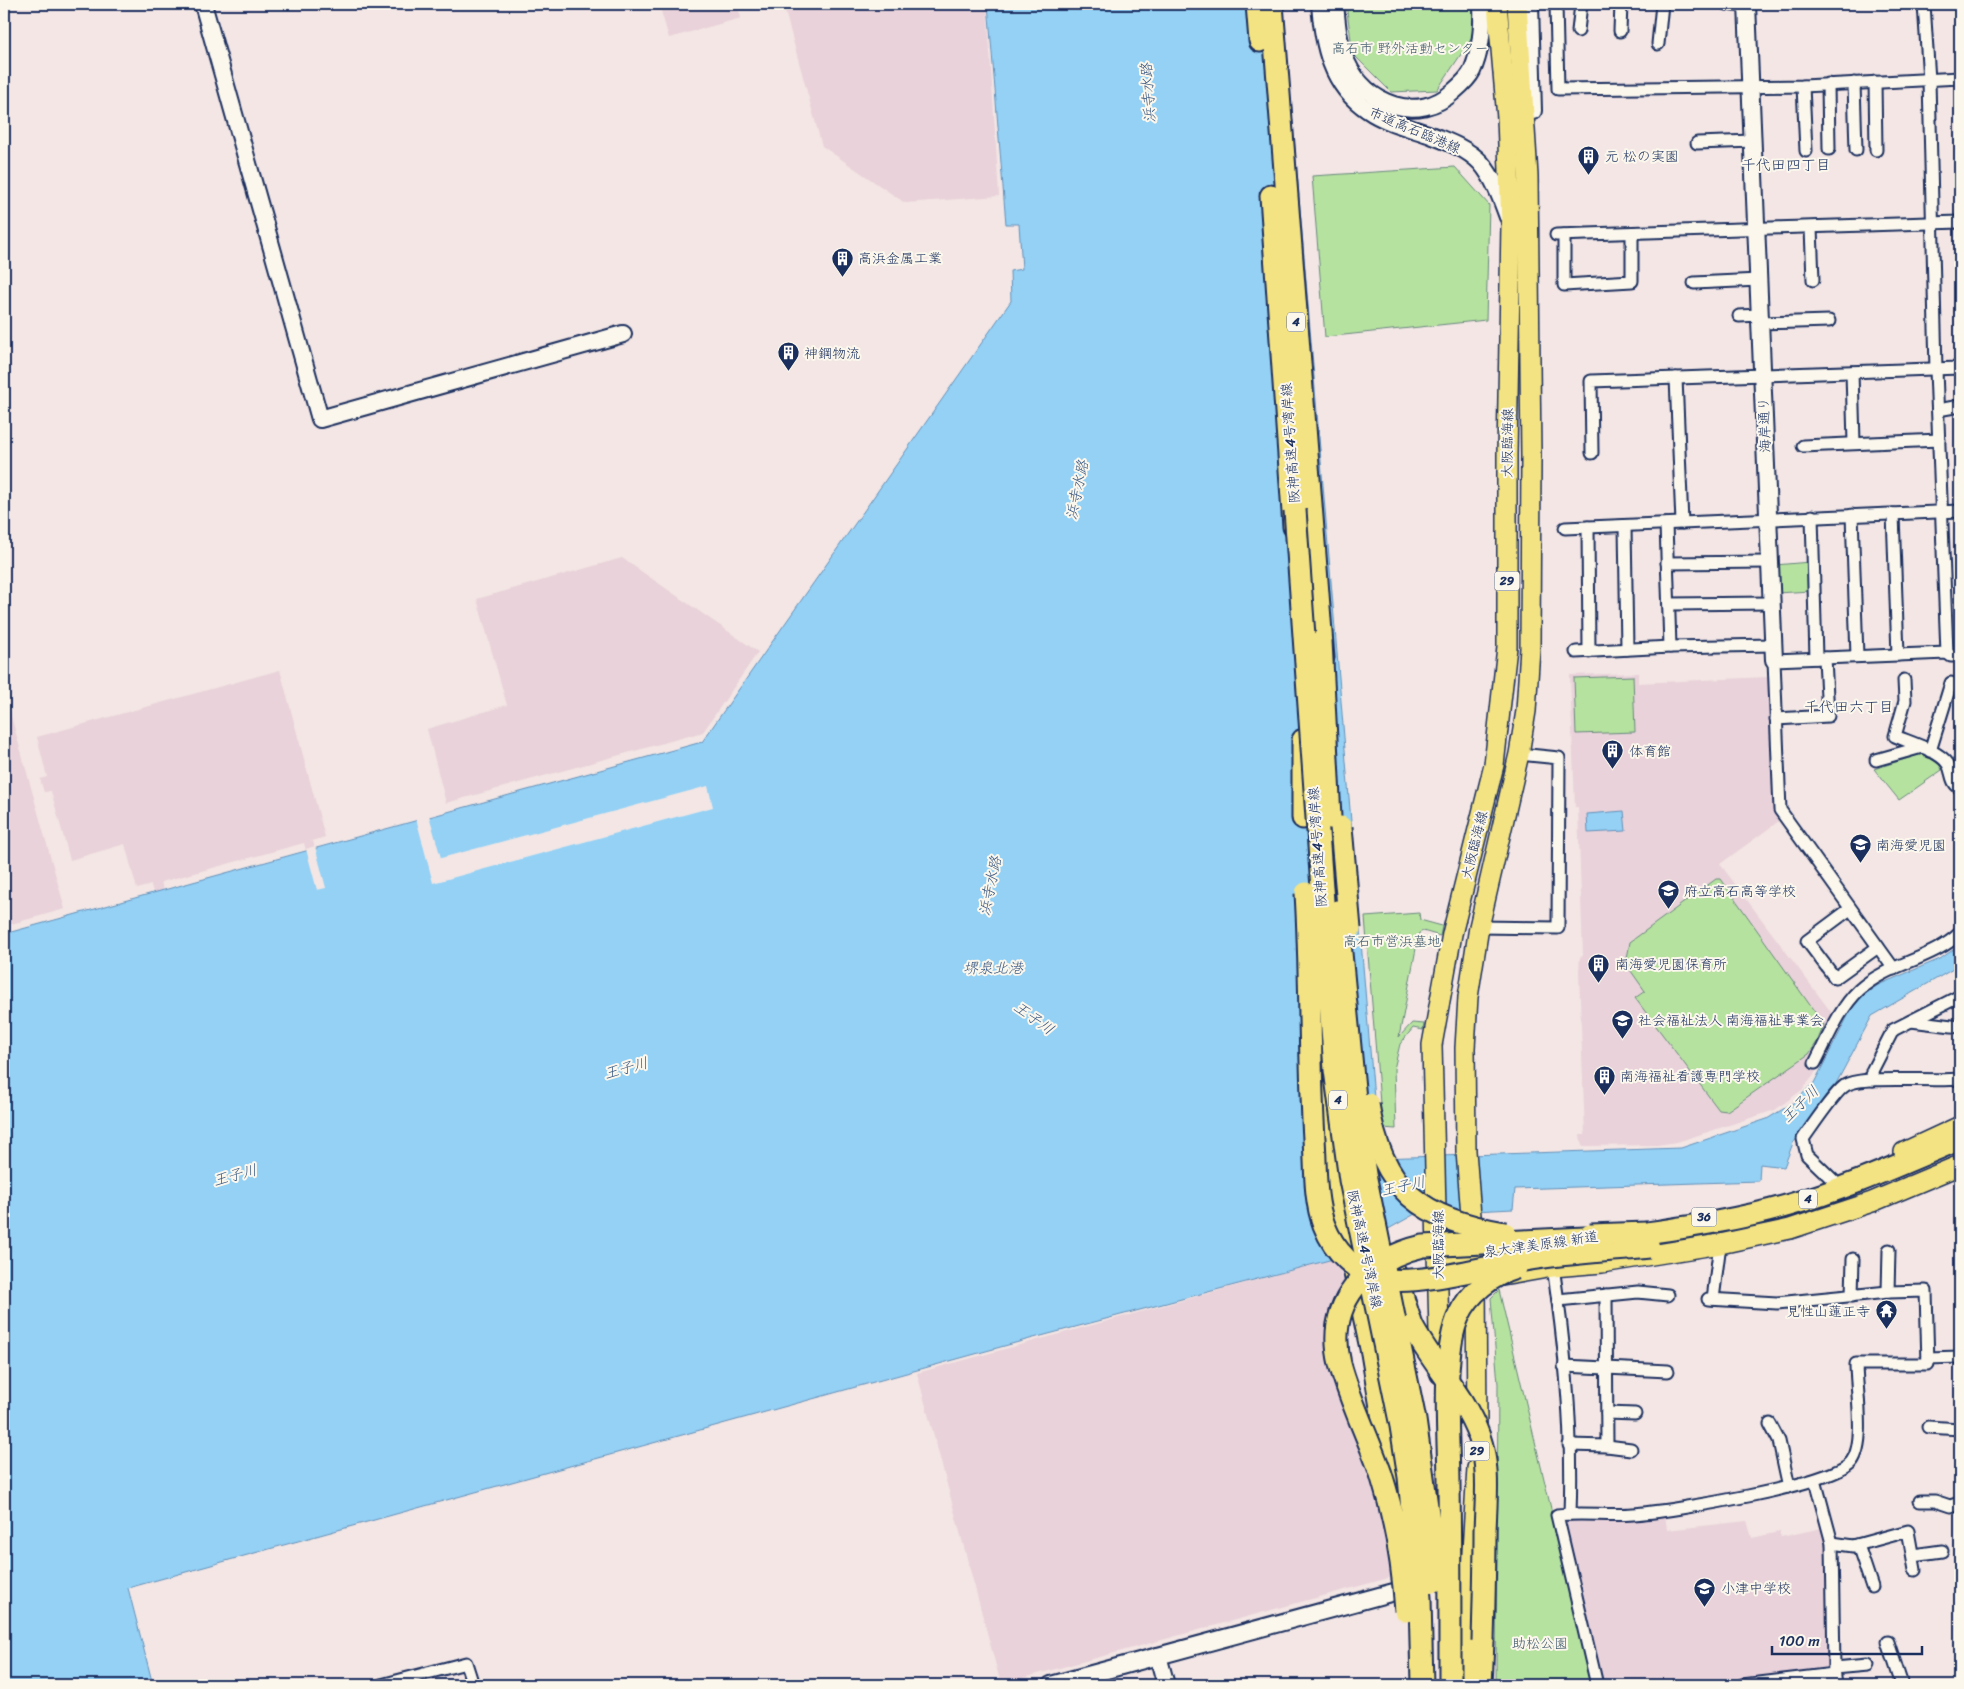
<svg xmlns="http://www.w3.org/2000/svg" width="1964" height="1689" viewBox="0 0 1964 1689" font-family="Sriracha,'Klee One',sans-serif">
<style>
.built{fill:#e9d2da;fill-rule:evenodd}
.green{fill:#b6e29f;stroke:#68887e}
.water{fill:#94d1f5;stroke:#6490b9}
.pier{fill:#f3e6e4}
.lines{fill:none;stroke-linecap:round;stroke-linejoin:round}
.street-casing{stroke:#1b2f5e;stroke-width:15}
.secondary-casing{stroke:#1b2f5e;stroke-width:20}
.primary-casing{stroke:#1b2f5e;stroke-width:22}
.highway-casing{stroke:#1b2f5e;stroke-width:25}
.street{stroke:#fbf7ec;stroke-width:11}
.secondary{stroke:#fbf7ec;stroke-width:16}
.primary{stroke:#f4e382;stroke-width:19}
.highway{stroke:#f4e382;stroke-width:21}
.highway-bridge-casing{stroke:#1b2f5e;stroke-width:25;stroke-linecap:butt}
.highway-bridge{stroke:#f4e382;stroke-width:21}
.labels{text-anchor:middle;stroke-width:4;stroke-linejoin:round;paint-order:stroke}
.shield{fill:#fbf7ec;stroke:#5e6b89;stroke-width:1}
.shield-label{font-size:12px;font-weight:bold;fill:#1b2f5e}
.park-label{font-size:14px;fill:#425c6e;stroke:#fbf7ec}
.street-label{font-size:14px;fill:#1b2f5e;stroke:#fbf7ec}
.poi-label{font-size:14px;fill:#1b2f5e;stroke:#fbf7ec;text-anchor:start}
.water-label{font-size:15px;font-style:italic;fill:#395884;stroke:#fbf7ec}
.neighbourhood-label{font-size:15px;fill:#1b2f5e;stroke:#fbf7ec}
</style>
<rect width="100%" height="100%" fill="#f3e6e4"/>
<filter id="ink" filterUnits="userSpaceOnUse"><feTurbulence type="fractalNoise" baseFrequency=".02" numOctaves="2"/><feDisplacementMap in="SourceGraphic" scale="10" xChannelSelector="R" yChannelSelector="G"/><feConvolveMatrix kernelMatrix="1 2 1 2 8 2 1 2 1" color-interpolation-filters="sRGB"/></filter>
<g filter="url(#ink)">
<g class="built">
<polygon points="659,4 737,4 741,18 669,38"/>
<polygon points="783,4 987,4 999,196 905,203 822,146"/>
<polygon points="622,558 758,652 703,732 446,803 427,729 507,705 477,599"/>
<path d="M280,670L325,837L308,842L313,841L326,887L329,886L328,882L335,881L343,909L172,957L151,885L137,889L125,844L70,860L51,791L44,792L40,779L47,777L37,737ZM304,843L317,895L310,896L308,893L279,901L280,905L272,907L270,903L241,911L242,915L234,917L233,913L204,921V926L197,928L195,924L174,929L161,882Z"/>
<polygon points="1638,673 1638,683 1768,677 1775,814 1779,821 1720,864 1834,1016 1812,1056 1817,1069 1814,1075 1802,1090 1775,1110 1677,1142 1657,1145 1582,1146 1580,1135 1585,1135 1579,972 1580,957 1583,956 1578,807 1575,807 1570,675"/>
<polygon points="4,691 65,909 4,926"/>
<polygon points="1337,1258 1345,1288 1334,1303 1396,1576 1001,1684 917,1373"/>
<polygon points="1665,1514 1667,1530 1747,1521 1752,1538 1779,1532 1781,1537 1822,1528 1828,1549 1831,1665 1827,1670 1698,1685 1600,1685 1562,1524 1566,1519"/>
</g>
<g class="green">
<polygon points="1346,4 1472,4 1474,35 1437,90 1391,92 1353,54"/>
<polygon points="1455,167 1489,205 1486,320 1325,337 1312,176"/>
<polygon points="1810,562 1811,591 1776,593 1775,565"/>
<polygon points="1633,676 1635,732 1576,734 1574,678"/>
<path d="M1921,754C1929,755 1940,763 1942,770L1899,800L1874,769Z"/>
<polygon points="1716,879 1721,879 1824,1025 1817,1042 1809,1054 1727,1111 1719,1110 1635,998 1645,991 1626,964 1630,942"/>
<polygon points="1419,913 1420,920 1442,926 1440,936 1423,931 1419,933 1399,1037 1412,1023 1424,1024 1423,1030 1413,1028 1400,1044 1394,1069 1396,1129 1382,1128 1365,917"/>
<polygon points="1499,1290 1593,1685 1496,1685 1498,1384 1491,1298"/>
</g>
<g class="water">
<polygon points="988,4 1283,4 1379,1158 1681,1148 1767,1119 1793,1103 1814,1083 1853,1006 1864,995 1878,985 1940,959 1960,945 1960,965 1872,1016 1823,1108 1793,1143 1784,1167 1760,1164 1759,1181 1515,1189 1513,1209 1415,1214 1337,1258 1026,1340 128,1588 153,1685 4,1685 4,934 702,742 1011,301 1010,271 1022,269 1019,224 1006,224"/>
<polygon points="1624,811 1626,831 1588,833 1587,814"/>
</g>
<g class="pier">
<polygon points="708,786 713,807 433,883 416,818 429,815 441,858"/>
<polygon points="315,846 326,888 317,890 306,849"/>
</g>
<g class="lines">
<defs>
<g id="street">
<polyline points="1556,4 1558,89 1803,86 1960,78"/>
<polyline points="1727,4 1748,7"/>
<polyline points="1924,4 1929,80 1936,370 1947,653"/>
<polyline points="1578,31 1581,4"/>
<polyline points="1620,31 1621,4"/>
<polyline points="1658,44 1662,4"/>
<polyline points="1875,82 1876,150"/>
<polyline points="1854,83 1856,150"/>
<polyline points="1828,84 1829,149"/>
<polyline points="1803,86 1806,151"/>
<polyline points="1697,143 1753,141"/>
<polyline points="1811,228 1813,280"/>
<polyline points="1556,235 1960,222"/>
<polyline points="1564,235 1564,285 1632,281 1632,233"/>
<polyline points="1694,283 1759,280"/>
<polyline points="1739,316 1760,315"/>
<polyline points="1760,323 1829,321"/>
<polyline points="1852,372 1854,443"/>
<polyline points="1676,378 1682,523"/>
<polyline points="1938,410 1960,406"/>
<polyline points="1803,446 1939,440"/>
<polyline points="1592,453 1591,381 1960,368"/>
<polyline points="1893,514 1898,655"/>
<polyline points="1852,515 1857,656"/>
<polyline points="1812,516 1816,658"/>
<polyline points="1666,524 1670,647"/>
<polyline points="1625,526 1627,649"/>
<polyline points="1588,527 1589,652"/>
<polyline points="1565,528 1960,511"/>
<polyline points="1667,563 1769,562"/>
<polyline points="1669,604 1771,603"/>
<polyline points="1576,652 1670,647 1773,645"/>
<path d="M1904,680L1905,701L1895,736C1909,742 1940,751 1948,764C1953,773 1950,782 1960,788"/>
<polyline points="1776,719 1828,716 1825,658"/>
<polyline points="1930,751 1951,683 1960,686"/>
<polyline points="1876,760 1922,747"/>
<polyline points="1850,909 1807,941 1835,978 1878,947"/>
<polyline points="1479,927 1558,928 1559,758 1519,754"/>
<polyline points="1894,969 1780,810 1774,660 1947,653 1951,656 1960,656"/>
<polyline points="1911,1021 1960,1027"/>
<path d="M1815,1063C1828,1038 1839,1009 1859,990C1888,963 1932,960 1960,933"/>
<polyline points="1873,1080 1872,1071 1893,1030 1960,996"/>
<path d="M1834,1181L1807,1155L1803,1139C1811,1128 1836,1090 1846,1085C1863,1075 1934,1082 1960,1079"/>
<path d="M1553,1267C1565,1345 1573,1434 1570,1514"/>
<polyline points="1888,1292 1889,1250"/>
<polyline points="1852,1296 1853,1259"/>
<polyline points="1713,1299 1720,1244"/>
<polyline points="1558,1300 1638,1292 1668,1295"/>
<polyline points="1928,1358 1960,1357"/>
<polyline points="1564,1366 1668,1371"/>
<polyline points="1607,1413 1635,1414"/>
<polyline points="1770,1424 1779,1441 1789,1487"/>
<polyline points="1928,1427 1960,1429"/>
<polyline points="1569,1445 1607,1446 1606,1295"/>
<polyline points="1607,1446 1631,1449"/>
<polyline points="1815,1480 1832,1543 1834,1668 1836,1685"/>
<polyline points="1920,1501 1935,1501 1950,1506 1960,1503"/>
<polyline points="1832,1543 1853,1546 1908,1531 1915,1570"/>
<polyline points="1858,1545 1872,1587"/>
<polyline points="1913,1555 1942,1551"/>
<polyline points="1888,1642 1902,1685"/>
<polyline points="1834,1668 1867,1665"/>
<polyline points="381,1685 466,1663 473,1685"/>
<path d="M1597,1685L1557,1515C1582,1512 1608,1516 1633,1514C1667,1512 1836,1485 1852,1461C1866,1442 1856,1388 1856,1364H1928L1926,1291L1888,1292L1777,1303L1708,1299"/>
<polyline points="1742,1685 1834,1674"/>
</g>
<g id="secondary">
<polyline points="203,4 320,419 623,334"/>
<path d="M1320,4C1323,44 1331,86 1368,110C1385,122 1408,127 1428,134C1446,141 1467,148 1481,163C1494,178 1501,198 1508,217"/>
<path d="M1335,4C1337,24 1338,44 1347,63C1366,105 1418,124 1454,91C1461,85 1468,79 1472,71C1481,51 1483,26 1482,4"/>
<polyline points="1530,4 1533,111"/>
<polyline points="1747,4 1774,660"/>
<polyline points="1158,1656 1166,1685"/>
<polyline points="1051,1685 1416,1586"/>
</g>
<g id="primary">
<polyline points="1904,1152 1960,1126"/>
<polyline points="1438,1271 1474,1254 1485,1252"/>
<polyline points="1502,1276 1553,1267 1602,1263 1720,1244 1790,1229 1872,1202 1960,1165"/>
<polyline points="1440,1374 1432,1045 1452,934 1494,765 1507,647 1507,455 1511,224 1507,118 1497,4"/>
<polyline points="1477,1430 1476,1281 1466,1151 1465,1048 1468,997 1479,927 1519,754 1526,711 1530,648 1531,456 1528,176 1517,4"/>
<polyline points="1469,1685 1469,1602 1477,1468"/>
</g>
<g id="highway">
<polyline points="1257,4 1260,41"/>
<polyline points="1272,4 1323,658"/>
<polyline points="1271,196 1294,527"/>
<polyline points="1303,818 1303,740"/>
<polyline points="1319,1068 1332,1166 1372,1353 1397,1503"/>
<path d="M1647,1233C1694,1226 1741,1219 1786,1206C1846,1189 1903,1163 1960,1139"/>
<polyline points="1392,1264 1412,1326"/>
<polyline points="1481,1685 1483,1641"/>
</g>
</defs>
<use href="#street" class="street-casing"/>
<use href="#secondary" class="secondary-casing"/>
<use href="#primary" class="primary-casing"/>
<use href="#highway" class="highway-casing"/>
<use href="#street" class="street"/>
<use href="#secondary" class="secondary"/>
<use href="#primary" class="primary"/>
<use href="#highway" class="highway"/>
<defs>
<g id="highway-bridge">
<polyline points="1295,510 1335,1070 1350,1180 1401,1426 1409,1477 1420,1598 1422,1685"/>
<polyline points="1321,641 1330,818"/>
<polyline points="1341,827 1350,929"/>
<path d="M1306,893C1311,975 1309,1057 1314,1139C1316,1167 1314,1199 1324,1225C1334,1251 1355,1273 1383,1279C1417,1286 1489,1266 1525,1260C1566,1253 1608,1251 1649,1247"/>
<polyline points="1337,911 1357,1120 1365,1174 1415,1420 1431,1535 1433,1582"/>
<path d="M1368,1104C1381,1190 1422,1220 1505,1233"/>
<polyline points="1590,1235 1647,1233"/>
<path d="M1412,1326C1432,1364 1464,1395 1479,1436C1490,1466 1486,1499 1485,1531C1485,1567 1484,1604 1483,1641"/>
<path d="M1406,1611C1403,1565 1395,1518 1381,1474C1368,1437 1350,1401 1340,1364C1325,1302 1367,1259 1423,1246L1605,1237"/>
<path d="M1450,1685C1450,1618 1450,1551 1449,1485C1449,1441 1441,1353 1459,1315C1469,1293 1492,1275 1516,1268"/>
</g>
</defs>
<use href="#highway-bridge" class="highway-bridge-casing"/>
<use href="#highway-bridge" class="highway-bridge"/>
</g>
</g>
<defs>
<symbol id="building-pin" viewBox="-11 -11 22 30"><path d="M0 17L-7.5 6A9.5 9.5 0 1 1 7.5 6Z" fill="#1b2f5e" stroke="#fbf7ec"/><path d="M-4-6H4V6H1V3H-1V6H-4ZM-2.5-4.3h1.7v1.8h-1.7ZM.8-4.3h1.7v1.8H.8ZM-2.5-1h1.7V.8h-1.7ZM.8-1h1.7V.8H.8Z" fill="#fff"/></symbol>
<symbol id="school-pin" viewBox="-11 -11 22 30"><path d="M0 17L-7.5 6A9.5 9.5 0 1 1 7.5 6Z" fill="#1b2f5e" stroke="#fbf7ec"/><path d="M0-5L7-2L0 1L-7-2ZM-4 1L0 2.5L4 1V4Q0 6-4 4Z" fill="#fff"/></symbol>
<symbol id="temple-pin" viewBox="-11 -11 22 30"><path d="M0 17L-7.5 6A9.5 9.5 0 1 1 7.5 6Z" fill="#1b2f5e" stroke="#fbf7ec"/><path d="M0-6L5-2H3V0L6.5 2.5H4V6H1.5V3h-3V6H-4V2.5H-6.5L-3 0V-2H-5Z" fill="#fff"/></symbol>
</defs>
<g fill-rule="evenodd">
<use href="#building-pin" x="1576" y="144" width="25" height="34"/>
<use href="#building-pin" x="830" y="246" width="25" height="34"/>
<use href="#building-pin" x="776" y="340" width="25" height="34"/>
<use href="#building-pin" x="1600" y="738" width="25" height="34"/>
<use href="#school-pin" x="1848" y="832" width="25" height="34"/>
<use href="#school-pin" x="1656" y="878" width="25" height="34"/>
<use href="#building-pin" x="1586" y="952" width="25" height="34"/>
<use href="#school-pin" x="1610" y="1008" width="25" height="34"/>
<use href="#building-pin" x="1592" y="1064" width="25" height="34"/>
<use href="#temple-pin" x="1874" y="1298" width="25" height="34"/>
<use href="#school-pin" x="1692" y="1576" width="25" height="34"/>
</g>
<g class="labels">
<g class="shield">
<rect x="1287" y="312.5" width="18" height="19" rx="4"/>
<rect x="1494.5" y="571.5" width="25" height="19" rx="4"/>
<rect x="1329" y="1090.5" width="18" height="19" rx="4"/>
<rect x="1799" y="1189.5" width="18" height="19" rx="4"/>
<rect x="1691.5" y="1207.5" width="25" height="19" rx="4"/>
<rect x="1464.5" y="1441.5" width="25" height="19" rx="4"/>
</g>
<g class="shield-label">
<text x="1296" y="326">4</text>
<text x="1507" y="585">29</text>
<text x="1338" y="1104">4</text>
<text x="1808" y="1203">4</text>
<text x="1704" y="1221">36</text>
<text x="1477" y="1455">29</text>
</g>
<g class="park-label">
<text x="1410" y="53">高石市 野外活動センター</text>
<text x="1392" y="946">高石市営浜墓地</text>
<text x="1540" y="1648">助松公園</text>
</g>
<g class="street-label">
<text transform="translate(1415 130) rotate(23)" y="5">市道高石臨港線</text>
<text transform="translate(1764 425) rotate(-92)" y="5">海岸通り</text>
<text transform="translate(1290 443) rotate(-94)" y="5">阪神高速4号湾岸線</text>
<text transform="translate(1507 443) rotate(-89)" y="5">大阪臨海線</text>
<text transform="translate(1474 845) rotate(-76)" y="5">大阪臨海線</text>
<text transform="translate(1317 847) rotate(-94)" y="5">阪神高速4号湾岸線</text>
<text transform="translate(1541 1244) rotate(-8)" y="5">泉大津美原線 新道</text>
<text transform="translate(1438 1245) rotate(-90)" y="5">大阪臨海線</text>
<text transform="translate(1365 1249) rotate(78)" y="5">阪神高速4号湾岸線</text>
</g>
<g class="poi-label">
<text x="1605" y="161">元 松の実園</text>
<text x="858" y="263">高浜金属工業</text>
<text x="804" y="358">神鋼物流</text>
<text x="1629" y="756">体育館</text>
<text x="1876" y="850">南海愛児園</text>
<text x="1684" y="896">府立高石高等学校</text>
<text x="1615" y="969">南海愛児園保育所</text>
<text x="1638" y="1025">社会福祉法人 南海福祉事業会</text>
<text x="1620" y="1081">南海福祉看護専門学校</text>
<text x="1870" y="1316" text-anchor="end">見性山蓮正寺</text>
<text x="1721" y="1593">小津中学校</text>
</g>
<g class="water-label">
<text transform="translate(1148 93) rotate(-94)" y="5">浜寺水路</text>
<text transform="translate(1077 490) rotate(-78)" y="5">浜寺水路</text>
<text transform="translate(990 886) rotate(-78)" y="5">浜寺水路</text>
<text x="993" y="973">堺泉北港</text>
<text transform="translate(1034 1018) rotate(36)" y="5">王子川</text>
<text transform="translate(626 1068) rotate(-15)" y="5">王子川</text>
<text transform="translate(1800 1104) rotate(-44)" y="5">王子川</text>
<text transform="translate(235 1175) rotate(-15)" y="5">王子川</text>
<text transform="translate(1403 1186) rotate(-12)" y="5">王子川</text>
</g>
<g class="neighbourhood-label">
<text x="1786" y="170">千代田四丁目</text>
<text x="1849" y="712">千代田六丁目</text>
</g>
</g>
<rect width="1964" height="1689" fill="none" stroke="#fbf7ec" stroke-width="20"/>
<rect x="10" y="10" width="1944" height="1669" fill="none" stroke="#1b2f5e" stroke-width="2" filter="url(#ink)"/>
<path d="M1772 1646v8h150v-8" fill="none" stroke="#1b2f5e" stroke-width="2.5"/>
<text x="1779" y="1646" font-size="15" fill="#1b2f5e" stroke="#fbf7ec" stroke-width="4" paint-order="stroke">100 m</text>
</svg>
